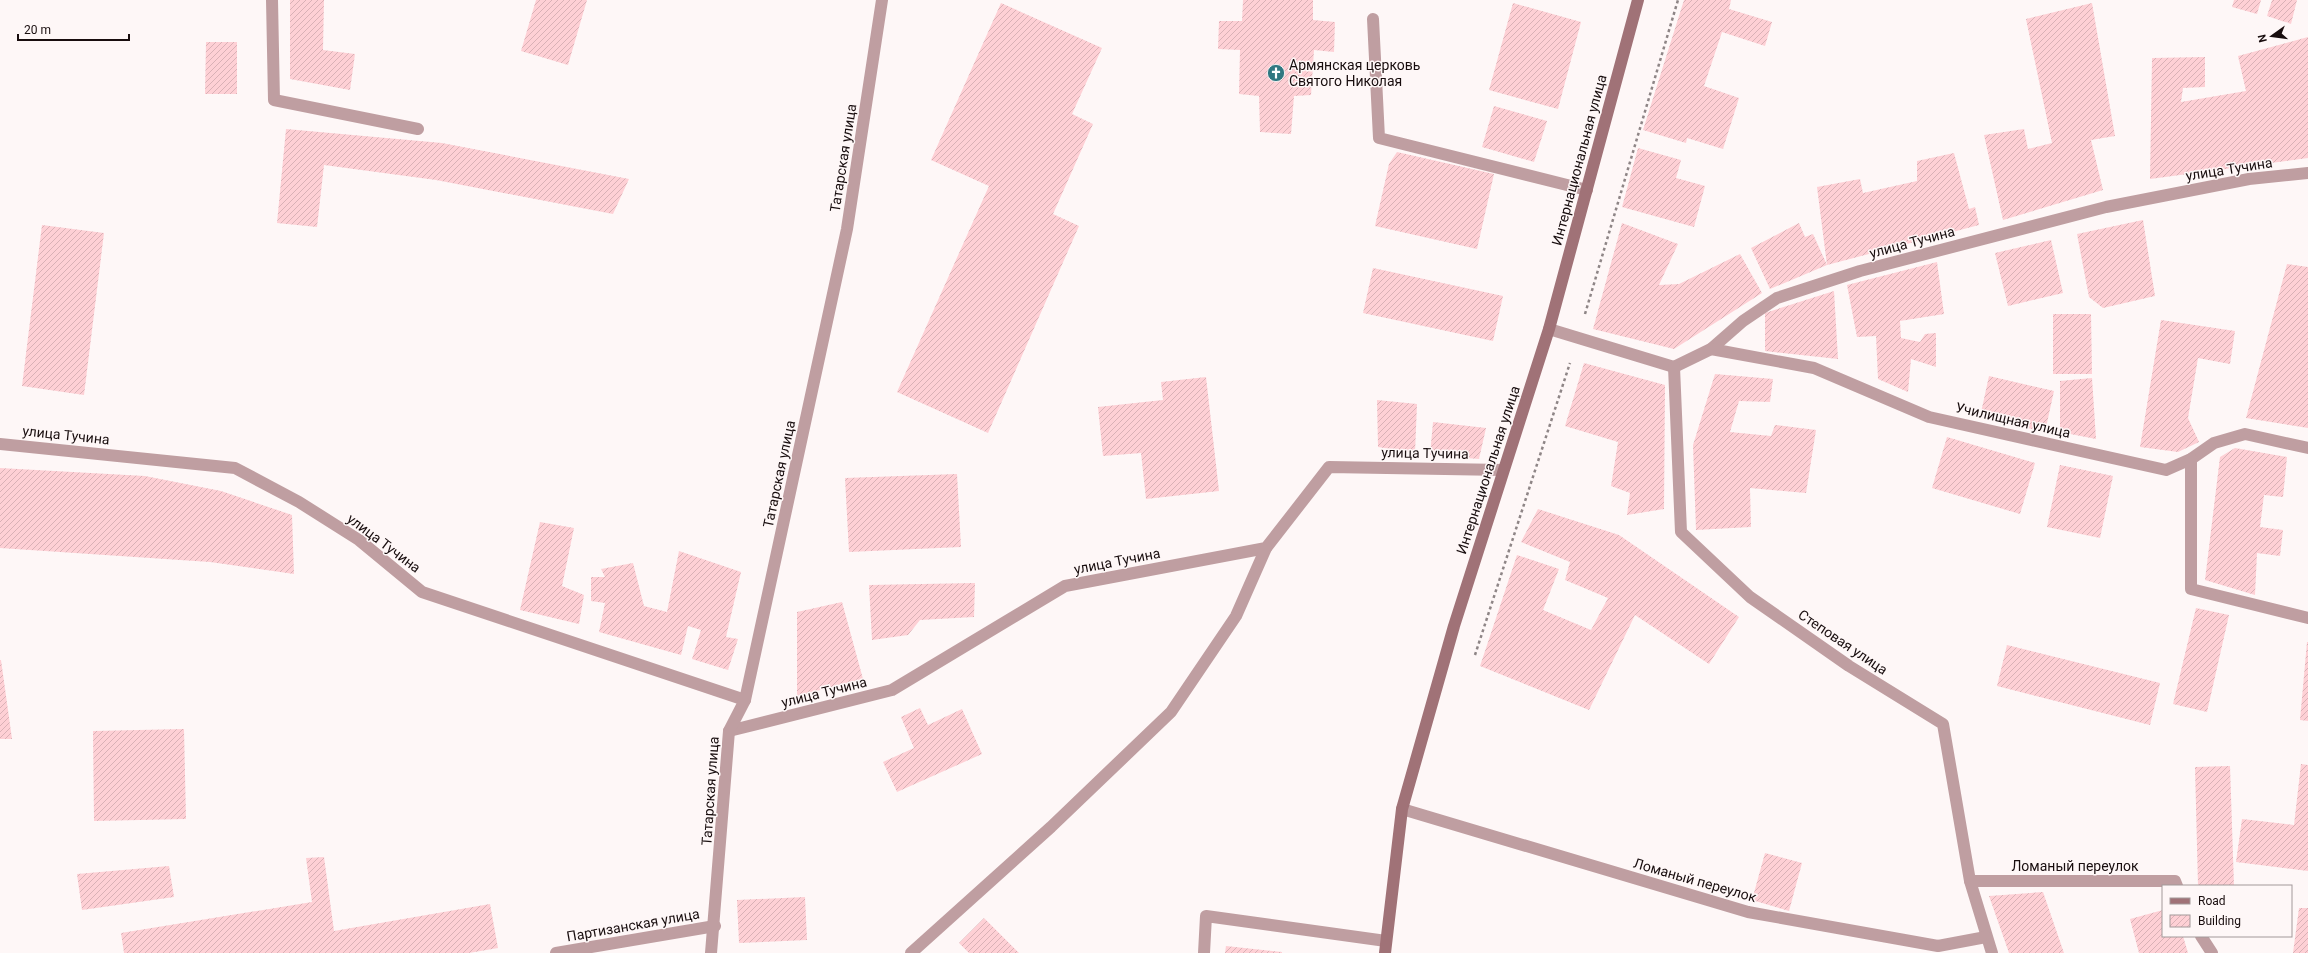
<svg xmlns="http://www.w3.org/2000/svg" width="2308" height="953" viewBox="0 0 2308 953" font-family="Roboto,sans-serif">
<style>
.building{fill:url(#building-hatch)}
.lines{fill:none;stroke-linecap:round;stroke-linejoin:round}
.path{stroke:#8e8586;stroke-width:2.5;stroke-dasharray:3 3;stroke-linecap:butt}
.lane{stroke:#bf9ea1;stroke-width:12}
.street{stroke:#bf9ea1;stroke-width:12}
.secondary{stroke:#a07277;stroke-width:12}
.labels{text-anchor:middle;stroke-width:3;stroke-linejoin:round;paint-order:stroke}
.poi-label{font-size:14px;fill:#180d0e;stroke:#fef7f7;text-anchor:start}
.street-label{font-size:14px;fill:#180d0e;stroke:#fef7f7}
</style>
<defs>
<pattern id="building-hatch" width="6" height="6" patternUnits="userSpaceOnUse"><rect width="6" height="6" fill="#fed0d5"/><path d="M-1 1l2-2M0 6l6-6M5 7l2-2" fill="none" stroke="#d9b1b6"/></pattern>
</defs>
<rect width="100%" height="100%" fill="#fef7f7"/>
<g class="building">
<polygon points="290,0 324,0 323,50 355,54 350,90 290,79"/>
<polygon points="536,0 587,0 568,65 521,51"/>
<polygon points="1243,0 1313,0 1313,20 1335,22 1334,52 1314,50 1311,95 1294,96 1291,134 1260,132 1259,96 1239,94 1240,50 1218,49 1219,21 1242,21"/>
<polygon points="1684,0 1731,0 1729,9 1772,22 1765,46 1722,32 1704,86 1739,98 1723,149 1687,138 1686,143 1643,130"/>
<polygon points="2234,0 2261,0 2257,14 2232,7"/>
<polygon points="2272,0 2297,0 2291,24 2267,16"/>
<polygon points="1001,3 1102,48 1072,114 1093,124 1053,214 1079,226 988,433 897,392 989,186 931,160"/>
<polygon points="1513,3 1581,22 1558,109 1489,90"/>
<polygon points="2092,3 2115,136 2091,140 2103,190 2003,220 1984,135 2024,129 2028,149 2052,143 2026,19"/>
<polygon points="2308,37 2308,158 2150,179 2152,58 2205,57 2205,87 2183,88 2181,102 2246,91 2238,56"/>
<polygon points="206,42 237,42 237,94 205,94"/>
<polygon points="1494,106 1547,121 1534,162 1482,147"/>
<polygon points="286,129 442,143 629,179 613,214 436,180 324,165 317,227 277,223"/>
<polygon points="1638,148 1681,160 1676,178 1705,186 1694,227 1622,207"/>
<polygon points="1397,152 1494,174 1477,249 1375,226 1389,164"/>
<polygon points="1954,153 1969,209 1975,207 1979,225 1827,265 1817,187 1860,179 1863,193 1917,181 1917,161"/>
<polygon points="2143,220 2155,296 2103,308 2089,297 2077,234"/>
<polygon points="1622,223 1678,244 1659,285 1679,284 1740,254 1762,293 1674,349 1593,329"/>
<polygon points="1799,223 1805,237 1813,234 1827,265 1770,289 1751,248"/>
<polygon points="42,225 104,233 84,395 22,386"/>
<polygon points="2051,240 2063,293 2008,306 1995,253"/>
<polygon points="1937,262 1944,314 1900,321 1901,338 1920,342 1925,334 1936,333 1936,367 1911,359 1908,392 1878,379 1876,336 1857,337 1847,285"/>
<polygon points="2287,264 2308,267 2308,428 2246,418"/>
<polygon points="1373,268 1503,296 1493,341 1363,313"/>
<polygon points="1834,291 1838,359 1765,351 1765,313"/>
<polygon points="2053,314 2091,314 2092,374 2053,374"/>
<polygon points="2161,320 2235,331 2230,364 2198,358 2188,418 2199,442 2178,452 2140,447"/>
<polygon points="1584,363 1665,385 1664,509 1627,515 1630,493 1611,486 1618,442 1565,426"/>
<polygon points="1715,374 1773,379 1770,402 1739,401 1730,432 1771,436 1775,425 1816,430 1806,493 1750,488 1751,527 1696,530 1693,445"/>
<polygon points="1989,376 2054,391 2045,432 1980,417"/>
<polygon points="1206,377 1219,491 1146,499 1141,453 1103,456 1098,407 1163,400 1161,382"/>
<polygon points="2092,378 2096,439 2060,432 2060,381"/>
<polygon points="1377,400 1417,404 1415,453 1378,447"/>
<polygon points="1433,422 1486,428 1479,459 1430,455"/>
<polygon points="1947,437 2035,463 2020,514 1932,488"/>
<polygon points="2235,448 2287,457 2283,497 2264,495 2260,527 2283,530 2280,556 2257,553 2255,595 2205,580 2220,457"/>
<polygon points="2060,465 2113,476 2100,538 2047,527"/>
<polygon points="0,468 145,476 221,491 292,515 294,574 210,562 0,548"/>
<polygon points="957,474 961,547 849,552 845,478"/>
<polygon points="1538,509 1619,535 1739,617 1709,664 1635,615 1589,710 1480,666 1517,555 1559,569 1543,610 1591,630 1608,598 1565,580 1570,562 1521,542"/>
<polygon points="540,522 574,528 562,586 584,595 579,624 520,610"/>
<polygon points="679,551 741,572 726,637 738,639 728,670 692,659 701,630 688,626 681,655 599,632 605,603 591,601 591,577 605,577 601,569 633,563 644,606 667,612"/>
<polygon points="975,583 974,617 920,620 908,635 872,640 869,585"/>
<polygon points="842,602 863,679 797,696 797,612"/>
<polygon points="2196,608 2229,615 2207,712 2173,704"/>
<polygon points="2307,642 2308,642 2308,721 2300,720"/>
<polygon points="2007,645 2160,683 2150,725 1997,686"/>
<polygon points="0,660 1,660 12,739 0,739"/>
<polygon points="920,708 928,725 962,709 982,754 897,792 883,762 914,748 901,717"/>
<polygon points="184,729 186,819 94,821 93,731"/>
<polygon points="2301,764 2308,765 2308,871 2236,862 2242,819 2294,825"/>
<polygon points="2230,766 2234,886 2198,886 2195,767"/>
<polygon points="1765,853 1802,863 1789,911 1752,900"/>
<polygon points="324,857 334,931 490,904 498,948 469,953 124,953 121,933 312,902 306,858"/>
<polygon points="169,866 174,897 82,910 77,874"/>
<polygon points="2043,892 2064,953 2009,953 1989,896"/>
<polygon points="805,897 807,940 739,943 737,900"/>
<polygon points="2299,908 2308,908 2308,953 2293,953"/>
<polygon points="2163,910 2163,936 2183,936 2188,953 2139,953 2130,919"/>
<polygon points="984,918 1019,953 969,953 959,943"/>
<polygon points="1226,946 1282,952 1282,953 1225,953"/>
</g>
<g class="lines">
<g class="path">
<polyline points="1585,314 1678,0"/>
<polyline points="1475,655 1570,363"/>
</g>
<g class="lane">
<polyline points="1373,19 1379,138 1587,190"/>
<polyline points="1204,953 1206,916 1386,941"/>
</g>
<g class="street">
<polyline points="272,0 274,100 418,129"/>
<polyline points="1549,329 1674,367 1711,349 1743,321 1777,298 1860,271 2106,207 2249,179 2308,173"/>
<polyline points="1711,349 1814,368 1929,417 2166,470 2191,459 2214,443 2245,434 2308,448"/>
<polyline points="1674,367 1681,532 1750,597 1849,666 1943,724 1970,881 1992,953"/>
<polyline points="0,444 235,468 299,502 359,540 422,592 745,700"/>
<polyline points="2191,459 2191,589 2308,618"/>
<polyline points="729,731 892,690 1065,586 1266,548 1329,467 1503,470"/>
<polyline points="1402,809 1748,912 1938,946 1986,937"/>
<polyline points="1970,881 2175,881 2177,886"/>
<polyline points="2201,936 2212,953"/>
<polyline points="556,953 715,926"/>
<polyline points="711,953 729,731 745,700 847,229 882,0"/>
<polyline points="911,953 1051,827 1171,712 1236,616 1266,548"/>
</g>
<polyline class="secondary" points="1385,953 1402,809 1454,626 1549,329 1638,0"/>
</g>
<defs>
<symbol id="church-disc" viewBox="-11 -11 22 22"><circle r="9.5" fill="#307881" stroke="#fef7f7"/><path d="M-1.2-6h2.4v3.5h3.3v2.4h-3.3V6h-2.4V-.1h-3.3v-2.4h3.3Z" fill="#fff"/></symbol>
</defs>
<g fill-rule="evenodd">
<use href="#church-disc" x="1266" y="63" width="20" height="20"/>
</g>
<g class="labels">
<g class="poi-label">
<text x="1289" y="70">Армянская церковь<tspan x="1289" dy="16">Святого Николая</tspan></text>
</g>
<g class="street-label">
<text transform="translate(843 158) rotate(-81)" y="5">Татарская улица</text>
<text transform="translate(1579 160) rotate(-75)" y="5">Интернациональная улица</text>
<text transform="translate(2229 169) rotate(-9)" y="5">улица Тучина</text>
<text transform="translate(1912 242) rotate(-15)" y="5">улица Тучина</text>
<text transform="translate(2013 420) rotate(13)" y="5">Училищная улица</text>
<text transform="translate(66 435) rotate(6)" y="5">улица Тучина</text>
<text transform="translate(1425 453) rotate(1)" y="5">улица Тучина</text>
<text transform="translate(1488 470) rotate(-72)" y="5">Интернациональная улица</text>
<text transform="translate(779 474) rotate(-78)" y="5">Татарская улица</text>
<text transform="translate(384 543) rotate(37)" y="5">улица Тучина</text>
<text transform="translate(1117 561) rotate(-11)" y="5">улица Тучина</text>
<text transform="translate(1843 642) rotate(34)" y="5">Степовая улица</text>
<text transform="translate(824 692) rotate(-14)" y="5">улица Тучина</text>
<text transform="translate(710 791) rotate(-86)" y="5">Татарская улица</text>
<text x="2075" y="871">Ломаный переулок</text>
<text transform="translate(1695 880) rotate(16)" y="5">Ломаный переулок</text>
<text transform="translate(633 925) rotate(-10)" y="5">Партизанская улица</text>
</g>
</g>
<rect x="2162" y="885" width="130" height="52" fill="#fef7f7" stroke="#a2999a"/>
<rect x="2170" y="898" width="20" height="6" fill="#a07277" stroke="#a2999a"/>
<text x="2198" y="905" font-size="12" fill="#180d0e">Road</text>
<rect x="2170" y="915" width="20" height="12" fill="url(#building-hatch)" stroke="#a2999a"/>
<text x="2198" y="925" font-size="12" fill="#180d0e">Building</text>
<g transform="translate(2272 36) rotate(256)" stroke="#fef7f7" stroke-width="3" paint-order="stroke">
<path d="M0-3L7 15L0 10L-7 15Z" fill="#180d0e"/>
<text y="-6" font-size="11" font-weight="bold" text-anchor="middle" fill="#180d0e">N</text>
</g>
<path d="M18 34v6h111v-6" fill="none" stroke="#180d0e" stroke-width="2"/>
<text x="24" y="34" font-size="12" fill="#180d0e" stroke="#fef7f7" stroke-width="3" paint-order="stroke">20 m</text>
</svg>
